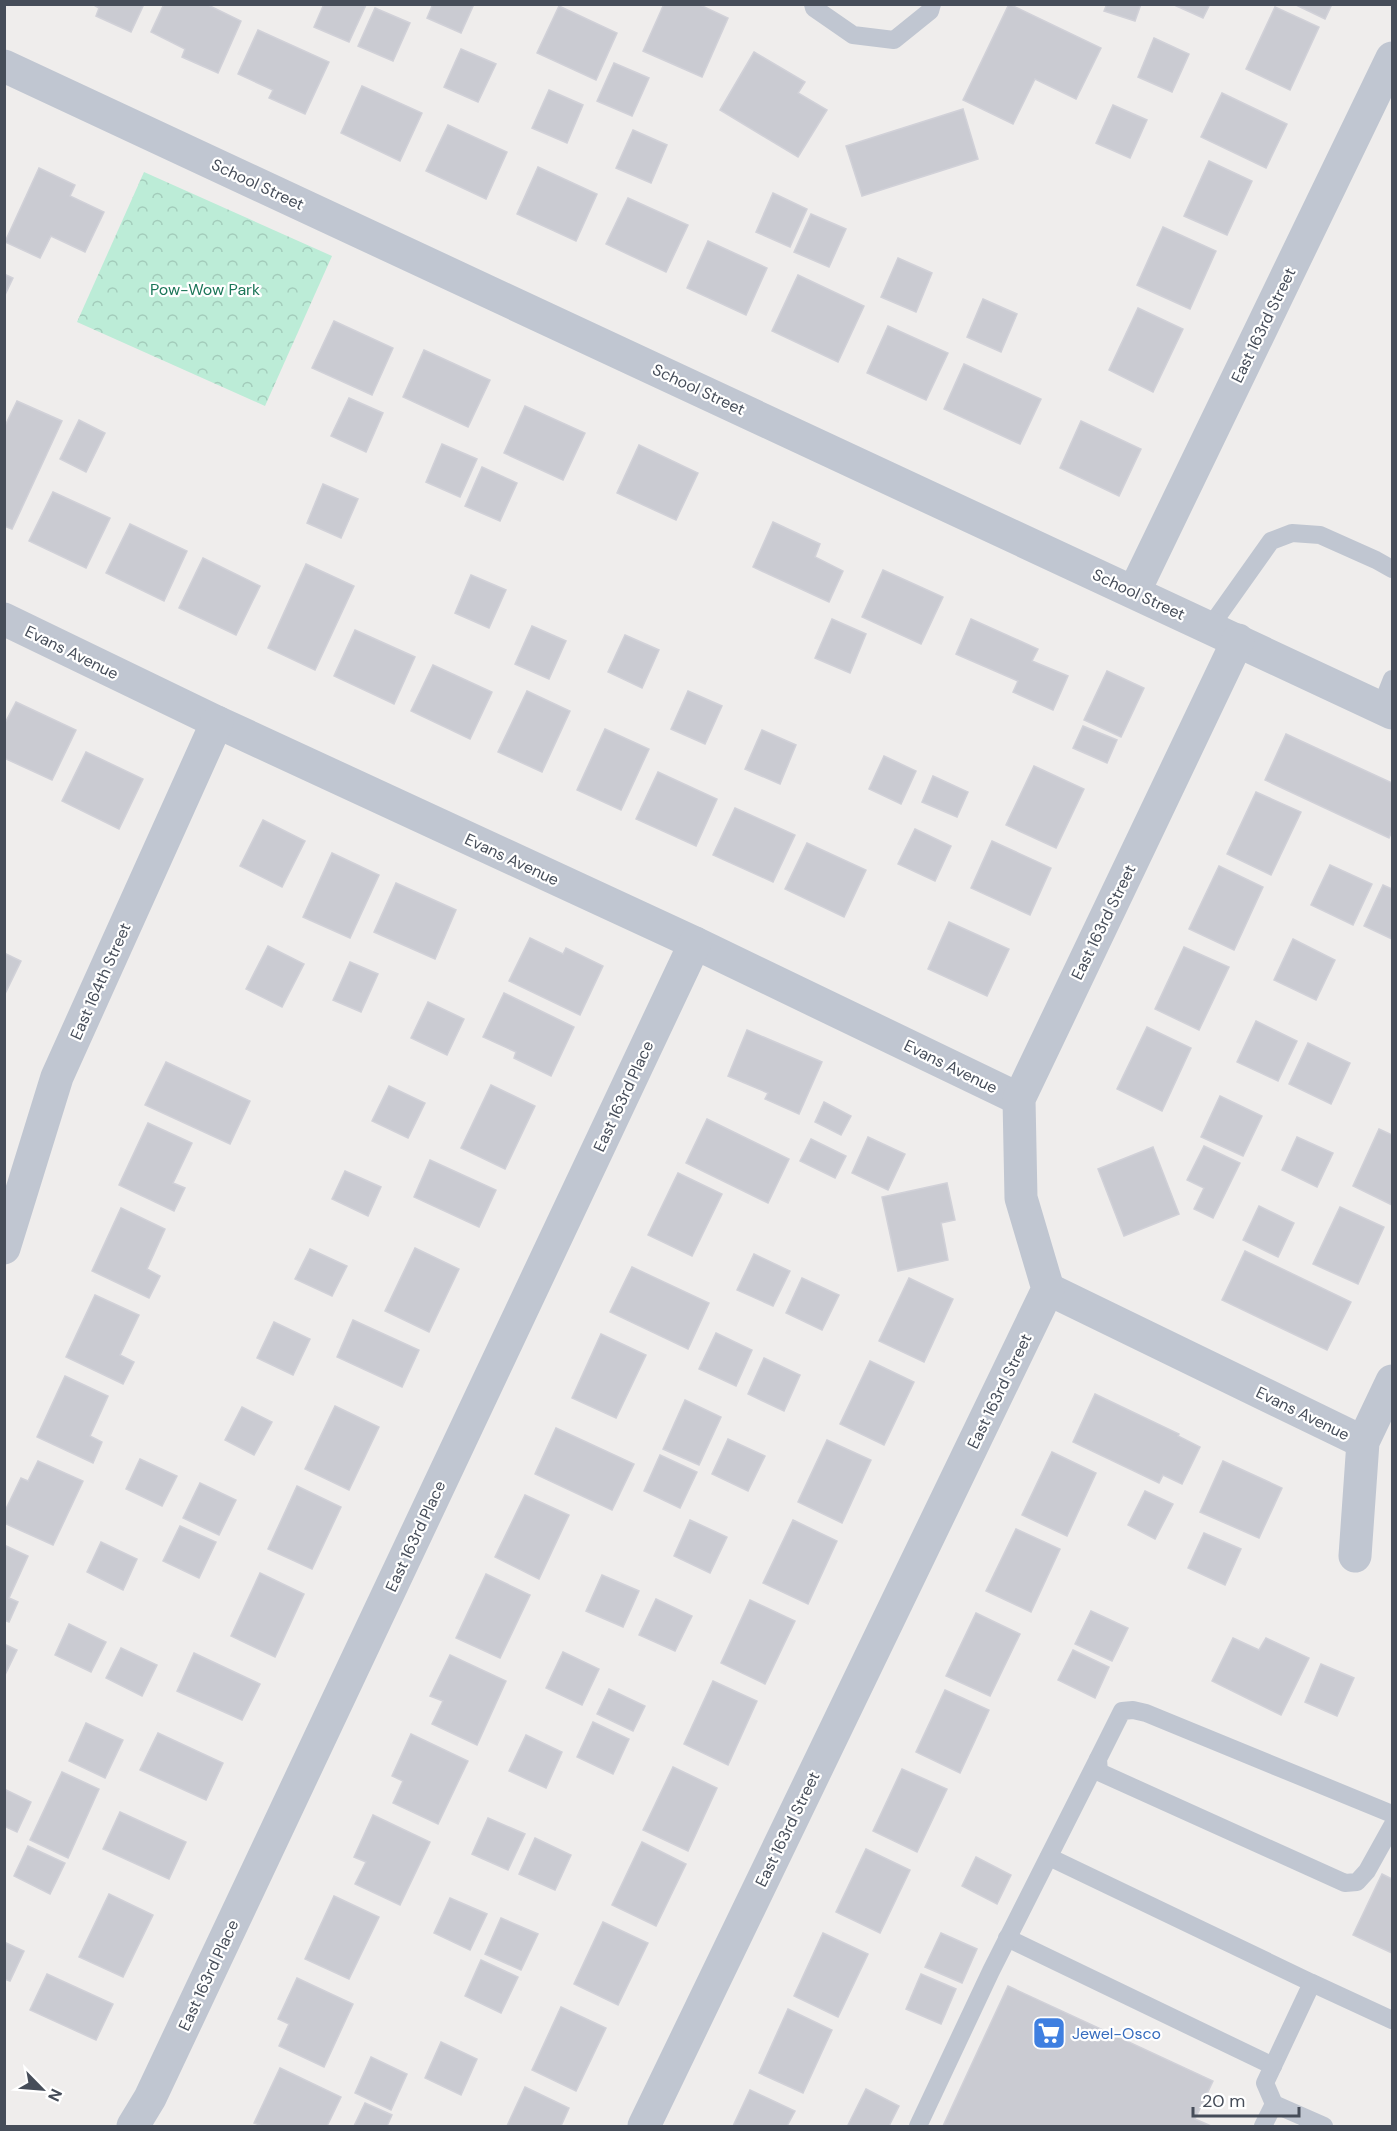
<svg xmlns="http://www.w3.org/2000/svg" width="1397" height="2131" viewBox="0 0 1397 2131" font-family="'DM Sans',sans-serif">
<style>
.park{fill:url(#park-crowns)}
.building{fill:#cacbd2;stroke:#d1d1d8;stroke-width:1.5}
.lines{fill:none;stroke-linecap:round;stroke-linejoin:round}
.lane{stroke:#c0c6d1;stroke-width:18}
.street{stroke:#c0c6d1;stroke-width:33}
.labels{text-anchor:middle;stroke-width:4.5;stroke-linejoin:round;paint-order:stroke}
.street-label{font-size:16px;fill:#464d59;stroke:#fff}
.park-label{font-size:16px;fill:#1b7658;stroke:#fff}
.shop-label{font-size:16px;fill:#366cbe;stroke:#fff;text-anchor:start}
</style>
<defs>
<pattern id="park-crowns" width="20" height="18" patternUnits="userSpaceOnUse" patternTransform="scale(1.5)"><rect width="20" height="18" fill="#bcecd7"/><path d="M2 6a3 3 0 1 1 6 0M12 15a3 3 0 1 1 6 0" fill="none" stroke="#a3ccbb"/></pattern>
</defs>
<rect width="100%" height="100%" fill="#efedec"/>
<polygon class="park" points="144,172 332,256 265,406 77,322"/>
<g class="building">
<polygon points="92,4 144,4 131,32 96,16 99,8"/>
<polygon points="164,4 206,4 241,21 218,73 182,57 185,49 151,32"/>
<polygon points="324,4 366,5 349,42 314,27"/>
<polygon points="433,4 474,4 461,33 427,18"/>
<polygon points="664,4 698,4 728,18 702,77 643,51"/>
<polygon points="1009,4 1101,48 1076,99 1035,79 1013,124 963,100"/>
<polygon points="1107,4 1141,4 1135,21 1104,11"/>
<polygon points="1172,4 1210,4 1203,18"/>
<polygon points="1294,4 1332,4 1325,19"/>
<polygon points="559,6 617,33 596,80 537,53"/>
<polygon points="1275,7 1319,27 1290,90 1246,69"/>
<polygon points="375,8 410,23 393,61 358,46"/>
<polygon points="258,30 329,62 305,114 269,98 273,90 238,74"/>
<polygon points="1154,38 1189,54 1172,92 1138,77"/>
<polygon points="461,49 496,64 478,102 444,87"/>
<polygon points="754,52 805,82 798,93 827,110 798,157 720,110"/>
<polygon points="614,63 649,78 632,116 597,101"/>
<polygon points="362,86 422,113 400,161 341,133"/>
<polygon points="549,90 583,105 567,143 532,128"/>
<polygon points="1222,93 1287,124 1266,168 1201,137"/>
<polygon points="1113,105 1147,120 1130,158 1096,143"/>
<polygon points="963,109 978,159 862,196 846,146"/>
<polygon points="448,125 507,152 486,199 426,171"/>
<polygon points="633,130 667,145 651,183 616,168"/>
<polygon points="1209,161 1252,181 1227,235 1184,216"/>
<polygon points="538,167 597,194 576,241 517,214"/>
<polygon points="39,168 75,185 70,196 104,212 85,252 51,236 40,258 5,242"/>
<polygon points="773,193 807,209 790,247 756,232"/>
<polygon points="628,198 688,225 666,272 606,244"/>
<polygon points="811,214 846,229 829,267 794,252"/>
<polygon points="1163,227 1216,251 1190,309 1137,285"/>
<polygon points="708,241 767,268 746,315 687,288"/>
<polygon points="898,258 932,273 916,312 881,297"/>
<polygon points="4,274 13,278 4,297"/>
<polygon points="798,275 864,306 838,362 772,331"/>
<polygon points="983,299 1017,314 1001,352 967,337"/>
<polygon points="1138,308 1183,329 1153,392 1109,370"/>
<polygon points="334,321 393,348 372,395 312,368"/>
<polygon points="888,326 948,353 926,400 867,373"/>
<polygon points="424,350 490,380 468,427 403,397"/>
<polygon points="964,364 1041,399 1020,444 944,409"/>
<polygon points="349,398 383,413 366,452 331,436"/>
<polygon points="17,401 62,421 12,529 4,526 4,428"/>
<polygon points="525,406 585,433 563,480 504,453"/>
<polygon points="79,420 105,433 86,472 60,459"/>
<polygon points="1081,421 1141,449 1119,496 1060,468"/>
<polygon points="442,444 477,459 460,497 426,482"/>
<polygon points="639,445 698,473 676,520 617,493"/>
<polygon points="482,467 517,483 500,521 465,506"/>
<polygon points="323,484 358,499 341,538 307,523"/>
<polygon points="53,492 110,518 86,568 29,541"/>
<polygon points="773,522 820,544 815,557 843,571 829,602 753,567"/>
<polygon points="130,524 187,551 164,601 106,573"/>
<polygon points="203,558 260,586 236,635 179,608"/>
<polygon points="306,564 354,586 315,670 268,648"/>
<polygon points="883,570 943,597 921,644 862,617"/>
<polygon points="471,575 506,590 489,628 455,613"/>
<polygon points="832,619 866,634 850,673 815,658"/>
<polygon points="971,619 1038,649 1032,661 1068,676 1053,710 1013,692 1018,681 956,654"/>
<polygon points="532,626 566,641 549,679 515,664"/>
<polygon points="355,630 415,657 394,704 334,676"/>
<polygon points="625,635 659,650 642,688 608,672"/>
<polygon points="433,665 492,692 470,739 411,711"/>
<polygon points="1107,671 1144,688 1121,737 1084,720"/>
<polygon points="527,691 570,711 542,772 498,752"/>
<polygon points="688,691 722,706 705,744 671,729"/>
<polygon points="16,702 76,730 52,780 4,758 4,725"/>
<polygon points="1083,726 1117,740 1107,763 1073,748"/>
<polygon points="605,729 649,749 621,810 577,790"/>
<polygon points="762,730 796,745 780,784 745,769"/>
<polygon points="1286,734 1392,783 1392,831 1389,838 1265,780"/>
<polygon points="86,752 143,779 119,829 62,801"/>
<polygon points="884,756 916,771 901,804 869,789"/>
<polygon points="1034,766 1084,789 1056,848 1006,825"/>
<polygon points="658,772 717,799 696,846 636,819"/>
<polygon points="933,776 968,792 957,817 922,802"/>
<polygon points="1256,792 1301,812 1271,875 1227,854"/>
<polygon points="735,808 795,835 773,882 713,855"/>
<polygon points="263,820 305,841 282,887 240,866"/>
<polygon points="915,829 951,846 935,881 898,864"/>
<polygon points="992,841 1051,868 1030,915 971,888"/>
<polygon points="807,843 866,870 844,917 785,889"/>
<polygon points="332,853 379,875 350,938 303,917"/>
<polygon points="1330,865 1372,884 1353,925 1311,905"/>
<polygon points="1219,866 1263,887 1234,950 1189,929"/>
<polygon points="396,883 456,910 435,959 374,932"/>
<polygon points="1383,885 1392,889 1392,939 1364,926"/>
<polygon points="949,922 1009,949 987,996 928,969"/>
<polygon points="530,938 563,954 566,948 603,966 580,1015 509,981"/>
<polygon points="1293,939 1335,960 1316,1000 1274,980"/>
<polygon points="268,946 304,964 282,1007 246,989"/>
<polygon points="1184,947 1229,967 1199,1030 1155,1009"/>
<polygon points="4,953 21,961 4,996"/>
<polygon points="350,962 378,974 361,1012 333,1000"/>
<polygon points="504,993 574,1027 551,1076 514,1058 516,1052 483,1037"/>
<polygon points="428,1002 464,1019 447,1055 411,1038"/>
<polygon points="1256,1021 1297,1041 1278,1081 1237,1062"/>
<polygon points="1147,1027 1191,1048 1162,1111 1117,1089"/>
<polygon points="747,1030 822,1062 799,1114 765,1099 768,1093 728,1076"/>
<polygon points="1308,1043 1350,1063 1331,1104 1289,1084"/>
<polygon points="166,1062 250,1101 230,1144 145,1105"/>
<polygon points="491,1085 535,1106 505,1169 461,1148"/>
<polygon points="389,1086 425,1103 408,1138 372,1121"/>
<polygon points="1220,1096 1262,1116 1243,1156 1201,1137"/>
<polygon points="824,1102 851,1116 841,1135 815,1122"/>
<polygon points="707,1119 789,1159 768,1203 686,1163"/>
<polygon points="148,1123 192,1143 173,1183 185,1188 174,1211 119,1185"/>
<polygon points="1379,1129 1392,1135 1392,1205 1353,1186"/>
<polygon points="868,1137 905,1154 888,1190 852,1173"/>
<polygon points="1297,1137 1333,1153 1317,1187 1282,1170"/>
<polygon points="811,1139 846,1156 835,1178 800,1161"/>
<polygon points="1204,1146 1240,1163 1213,1218 1194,1209 1204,1188 1187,1180"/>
<polygon points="1153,1147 1179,1214 1124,1236 1098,1169"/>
<polygon points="430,1160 496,1190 479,1227 414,1197"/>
<polygon points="345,1171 381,1187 368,1216 332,1199"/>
<polygon points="678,1173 722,1194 692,1256 648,1235"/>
<polygon points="947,1183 955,1220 941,1223 948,1260 898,1271 882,1197"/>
<polygon points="1259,1206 1294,1223 1278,1257 1243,1240"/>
<polygon points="1340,1207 1384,1227 1358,1284 1313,1264"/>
<polygon points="121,1208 165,1229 147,1269 160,1276 149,1298 92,1271"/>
<polygon points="415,1248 459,1269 429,1332 385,1311"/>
<polygon points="310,1249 347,1266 332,1296 295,1279"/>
<polygon points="1245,1251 1351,1302 1327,1350 1222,1300"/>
<polygon points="754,1254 790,1271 773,1306 737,1290"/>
<polygon points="632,1267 709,1303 688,1349 610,1312"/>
<polygon points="802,1278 839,1295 822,1330 786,1313"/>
<polygon points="909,1278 953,1299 924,1362 879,1341"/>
<polygon points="95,1295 139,1315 120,1355 134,1362 123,1384 66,1357"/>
<polygon points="353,1320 419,1350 402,1387 337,1357"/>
<polygon points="274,1322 310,1339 293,1375 257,1358"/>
<polygon points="716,1333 752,1350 736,1386 699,1369"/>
<polygon points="601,1334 646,1355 616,1418 572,1398"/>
<polygon points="764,1358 800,1375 784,1411 748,1394"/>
<polygon points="870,1361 914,1382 884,1445 840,1424"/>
<polygon points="65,1376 108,1396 90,1436 102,1442 93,1463 37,1437"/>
<polygon points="1095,1394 1179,1434 1178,1436 1200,1447 1182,1484 1163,1475 1159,1483 1073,1442"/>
<polygon points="685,1400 721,1417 699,1465 663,1449"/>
<polygon points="335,1406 379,1427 349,1490 305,1469"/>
<polygon points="242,1407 272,1422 254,1455 225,1440"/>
<polygon points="556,1428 634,1464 612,1510 535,1474"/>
<polygon points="728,1439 765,1456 748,1491 712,1474"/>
<polygon points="827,1440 871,1460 842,1523 798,1502"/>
<polygon points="1052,1452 1096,1473 1067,1536 1022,1515"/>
<polygon points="660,1455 697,1472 680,1508 644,1491"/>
<polygon points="140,1459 177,1476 162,1506 126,1489"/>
<polygon points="38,1461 83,1481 53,1545 4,1523 4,1513 21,1478 28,1481"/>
<polygon points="1223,1461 1282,1488 1259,1538 1200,1512"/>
<polygon points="200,1483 236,1500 219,1535 183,1518"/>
<polygon points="297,1486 341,1507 312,1569 268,1549"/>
<polygon points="1145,1491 1173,1504 1155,1539 1128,1525"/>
<polygon points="525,1495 569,1515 539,1579 495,1557"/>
<polygon points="690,1520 727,1537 710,1573 674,1556"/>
<polygon points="793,1520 837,1541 808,1604 763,1583"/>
<polygon points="180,1526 216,1542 199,1578 163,1561"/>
<polygon points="1016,1529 1060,1549 1031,1612 986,1591"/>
<polygon points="1204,1533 1241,1549 1225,1585 1188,1568"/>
<polygon points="101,1542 137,1559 123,1590 87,1572"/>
<polygon points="4,1545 28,1556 9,1598 18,1602 9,1622 4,1620"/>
<polygon points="260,1573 304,1594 275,1657 231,1636"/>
<polygon points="486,1574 530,1595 500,1658 456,1638"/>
<polygon points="602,1575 639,1591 623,1627 586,1611"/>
<polygon points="656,1599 692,1616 675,1651 639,1635"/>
<polygon points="750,1600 795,1621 765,1684 721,1663"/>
<polygon points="1091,1611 1128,1628 1112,1661 1075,1644"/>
<polygon points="976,1613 1020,1634 990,1696 946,1676"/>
<polygon points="69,1624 106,1642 91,1672 55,1655"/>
<polygon points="1233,1638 1259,1650 1266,1638 1309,1658 1281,1715 1212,1681"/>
<polygon points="4,1644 17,1650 4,1677"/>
<polygon points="121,1648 157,1665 142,1696 106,1678"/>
<polygon points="1073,1650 1109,1667 1095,1698 1058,1680"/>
<polygon points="563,1652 599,1669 582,1705 546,1688"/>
<polygon points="194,1653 260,1684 242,1720 177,1691"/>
<polygon points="450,1655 506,1681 477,1745 432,1724 443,1701 430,1696"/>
<polygon points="1321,1664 1354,1678 1337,1716 1305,1702"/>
<polygon points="713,1681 757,1701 728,1765 684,1744"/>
<polygon points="609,1689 645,1706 633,1731 597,1714"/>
<polygon points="945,1690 989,1710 960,1773 916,1752"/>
<polygon points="593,1722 629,1739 613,1774 577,1757"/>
<polygon points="86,1723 123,1740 105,1778 69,1761"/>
<polygon points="158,1733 223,1763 206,1800 140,1770"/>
<polygon points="411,1734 468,1761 438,1824 393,1803 403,1781 392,1776"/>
<polygon points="526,1735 562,1752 546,1788 509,1771"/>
<polygon points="673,1767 717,1788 688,1851 643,1830"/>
<polygon points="902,1769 947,1789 917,1852 873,1831"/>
<polygon points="62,1772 99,1789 68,1858 30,1840"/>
<polygon points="4,1789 31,1802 17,1832 4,1826"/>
<polygon points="120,1812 186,1842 169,1879 103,1849"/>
<polygon points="373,1815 430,1842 400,1905 355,1884 366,1862 354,1857"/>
<polygon points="488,1818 525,1834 508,1870 472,1854"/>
<polygon points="535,1838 571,1855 555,1890 519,1874"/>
<polygon points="642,1842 686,1864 656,1926 612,1905"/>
<polygon points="28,1846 65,1863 50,1894 14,1876"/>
<polygon points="866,1849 910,1870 880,1933 836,1912"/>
<polygon points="976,1857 1011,1875 997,1904 962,1886"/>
<polygon points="1382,1874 1392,1879 1392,1953 1353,1935"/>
<polygon points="109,1894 153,1915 123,1977 79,1957"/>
<polygon points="334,1896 379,1917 349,1979 305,1959"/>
<polygon points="450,1898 487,1914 470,1950 434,1933"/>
<polygon points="501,1918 538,1934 521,1970 485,1954"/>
<polygon points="603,1922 648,1943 618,2005 574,1984"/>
<polygon points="823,1933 868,1954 838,2017 794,1996"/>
<polygon points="941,1933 977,1949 962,1983 925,1967"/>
<polygon points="4,1942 24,1951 10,1981 4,1979"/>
<polygon points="481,1960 518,1977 501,2013 465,1996"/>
<polygon points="47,1974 113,2004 96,2040 30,2010"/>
<polygon points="921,1974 956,1989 941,2024 906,2009"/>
<polygon points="297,1978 353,2004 324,2067 279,2046 289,2024 278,2019"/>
<polygon points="1008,1986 1213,2081 1195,2119 1211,2126 943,2126"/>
<polygon points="561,2007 606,2028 576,2091 532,2070"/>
<polygon points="788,2009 832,2030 803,2093 759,2073"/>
<polygon points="441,2042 477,2059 461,2095 425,2078"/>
<polygon points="371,2057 407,2074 391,2110 355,2093"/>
<polygon points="280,2068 341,2097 327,2126 262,2126 254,2123"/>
<polygon points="525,2087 569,2108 561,2126 507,2126"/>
<polygon points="866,2089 899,2106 889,2126 851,2126 848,2125"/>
<polygon points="750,2090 795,2111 787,2126 733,2126"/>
<polygon points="365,2103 392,2115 387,2126 354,2126"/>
</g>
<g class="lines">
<g class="lane">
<polyline points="813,4 814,8 853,35 894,40 930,11 932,4"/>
<polyline points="1210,627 1271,541 1292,533 1320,535 1376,560 1392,569"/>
<polyline points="1381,707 1392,679"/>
<polyline points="1392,1814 1146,1713 1133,1710 1122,1711 1098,1759 1099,1772 1345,1883 1357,1882 1367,1871 1392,1826"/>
<polyline points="1049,1857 1312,1983"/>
<polyline points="1007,1938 1273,2066"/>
<polyline points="1274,2104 1265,2083 1312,1983 1392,2020"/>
<polyline points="918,2126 991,1971 1098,1759"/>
<polyline points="1263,2126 1274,2104 1324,2126"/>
</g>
<g class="street">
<polyline points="4,66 1392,713"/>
<polyline points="1134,592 1392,58"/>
<polyline points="4,619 217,722 695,943 1019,1099"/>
<polyline points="4,1248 57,1077 217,722"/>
<polyline points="1048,1289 1363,1442"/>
<polyline points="1355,1556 1363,1442 1392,1381"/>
<polyline points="133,2126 150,2098 695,943"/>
<polyline points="644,2126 1048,1289 1021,1198 1019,1099 1238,640"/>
</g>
</g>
<defs>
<symbol id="supermarket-square" viewBox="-11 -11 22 22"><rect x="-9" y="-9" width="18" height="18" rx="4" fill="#3f7fe0" stroke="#fff"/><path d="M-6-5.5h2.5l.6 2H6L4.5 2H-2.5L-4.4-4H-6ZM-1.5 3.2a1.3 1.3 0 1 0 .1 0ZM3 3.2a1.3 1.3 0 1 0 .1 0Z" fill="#fff"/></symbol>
</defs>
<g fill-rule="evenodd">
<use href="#supermarket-square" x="1030" y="2014" width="38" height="38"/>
</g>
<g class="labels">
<g class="street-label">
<text transform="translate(258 184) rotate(25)" y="6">School Street</text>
<text transform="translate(1263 325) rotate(-64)" y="6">East 163rd Street</text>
<text transform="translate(699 389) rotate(25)" y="6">School Street</text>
<text transform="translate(1139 594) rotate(25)" y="6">School Street</text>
<text transform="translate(72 652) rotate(26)" y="6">Evans Avenue</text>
<text transform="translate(512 859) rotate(25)" y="6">Evans Avenue</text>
<text transform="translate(1103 922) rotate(-64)" y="6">East 163rd Street</text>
<text transform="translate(100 981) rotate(-66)" y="6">East 164th Street</text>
<text transform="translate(951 1066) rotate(26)" y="6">Evans Avenue</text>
<text transform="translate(623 1096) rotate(-65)" y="6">East 163rd Place</text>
<text transform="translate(999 1391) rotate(-64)" y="6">East 163rd Street</text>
<text transform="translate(1303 1413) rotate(26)" y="6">Evans Avenue</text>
<text transform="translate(415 1536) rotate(-65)" y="6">East 163rd Place</text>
<text transform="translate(787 1829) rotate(-64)" y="6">East 163rd Street</text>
<text transform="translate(208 1975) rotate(-65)" y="6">East 163rd Place</text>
</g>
<g class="park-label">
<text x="205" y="295">Pow-Wow Park</text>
</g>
<g class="shop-label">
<text x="1072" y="2039">Jewel-Osco</text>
</g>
</g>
<rect width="1397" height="2131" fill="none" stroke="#464d59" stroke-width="12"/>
<g transform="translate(42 2089) rotate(115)" stroke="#ffffff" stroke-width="4.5" paint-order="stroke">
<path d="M0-4.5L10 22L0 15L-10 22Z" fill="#464d59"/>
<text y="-9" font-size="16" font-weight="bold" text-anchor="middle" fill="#464d59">N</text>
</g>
<path d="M1193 2107v9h106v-9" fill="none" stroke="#464d59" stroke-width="3"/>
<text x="1202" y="2107" font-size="18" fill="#464d59" stroke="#ffffff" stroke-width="4.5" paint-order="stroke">20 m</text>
</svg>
